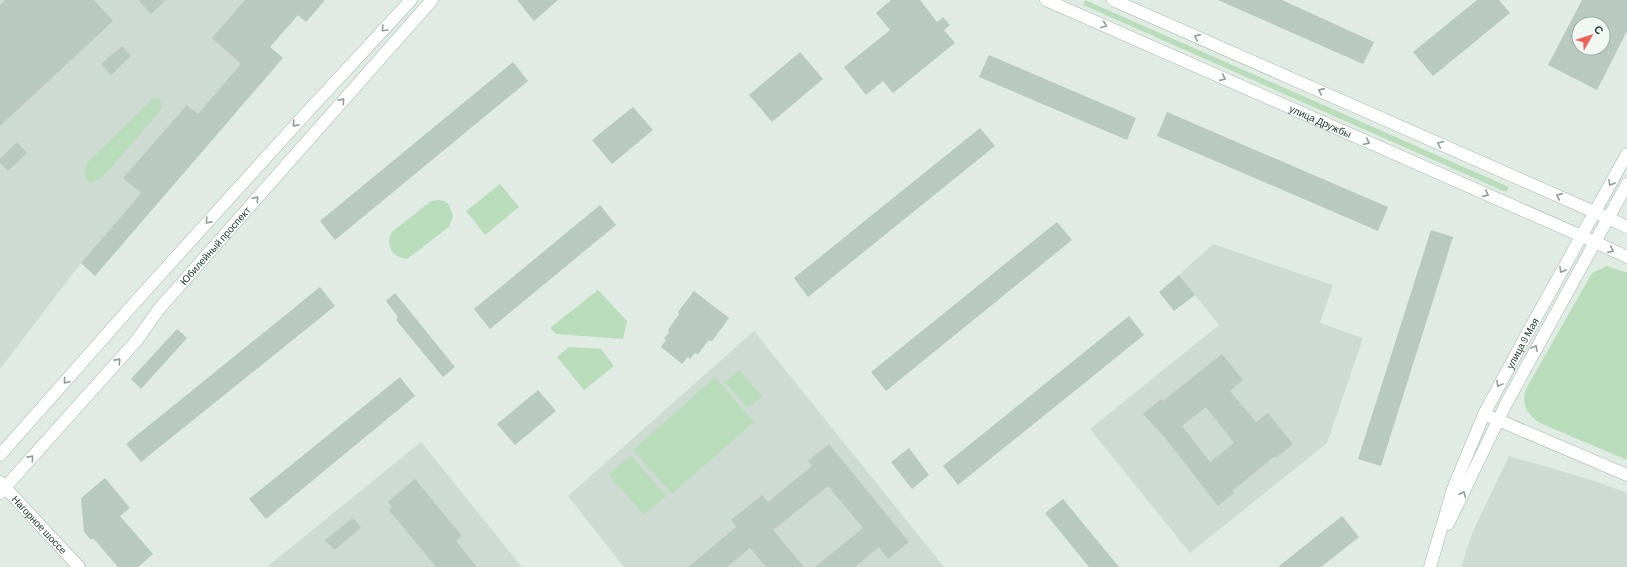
<svg xmlns="http://www.w3.org/2000/svg" width="1627" height="567" viewBox="0 0 1627 567" font-family="Barlow,sans-serif">
<style>
.built{fill:#cedbd3}
.green{fill:#b9ddbb}
.building{fill:#b8c9bf;fill-rule:evenodd}
.lines{fill:none;stroke-linecap:round;stroke-linejoin:round}
.tertiary-casing{stroke:#a3b3aa;stroke-width:13}
.secondary-casing{stroke:#9fb7aa;stroke-width:13}
.tertiary{stroke:#fff;stroke-width:12}
.secondary{stroke:#fff;stroke-width:12}
.oneway{stroke:#909e97}
.labels{text-anchor:middle;stroke-width:3;stroke-linejoin:round;paint-order:stroke}
.street-label{font-size:10px;fill:#213c2f;stroke:#f1f8f3}
</style>
<rect width="100%" height="100%" fill="#e0ebe4"/>
<g class="built">
<polygon points="0,0 325,0 306,22 298,15 204,120 81,263 0,369"/>
<polygon points="1213,244 1333,285 1320,323 1363,338 1327,443 1190,553 1090,429 1219,325 1179,275"/>
<polygon points="754,331 944,567 624,567 568,496"/>
<polygon points="421,442 522,567 269,567 268,566"/>
<polygon points="1509,456 1595,481 1627,493 1627,567 1461,567 1473,531"/>
</g>
<g class="green">
<polygon points="1085,0 1509,187 1506,192 1083,5"/>
<polygon points="156,98 160,99 162,108 159,112 103,177 91,183 86,180 85,169 87,163 152,99"/>
<polygon points="500,184 519,207 485,235 466,211"/>
<path d="M439,200L445,201L449,205L453,216L449,227L407,259C392,257 385,246 392,232L431,201Z"/>
<path d="M1607,266L1627,273V460L1540,423C1527,415 1521,404 1526,389L1592,273Z"/>
<polygon points="598,290 627,321 623,339 556,334 550,328"/>
<polygon points="569,347 601,349 614,366 584,390 557,357"/>
<polygon points="739,370 762,396 748,408 725,382"/>
<polygon points="715,377 754,422 672,494 633,450"/>
<polygon points="631,455 666,496 644,515 609,475"/>
</g>
<g class="building">
<polygon points="5,0 94,0 113,21 0,126 0,5"/>
<polygon points="138,0 166,0 151,14"/>
<polygon points="245,0 325,0 306,22 298,15 270,47 283,58 95,276 81,263 141,193 123,178 187,105 198,114 241,64 212,38"/>
<polygon points="517,0 558,0 534,21"/>
<polygon points="891,0 920,0 937,22 943,17 950,25 944,30 955,43 893,93 883,81 866,95 844,67 890,30 876,13"/>
<polygon points="1218,0 1282,0 1374,42 1363,64"/>
<polygon points="1477,0 1499,0 1510,13 1433,76 1413,52"/>
<path d="M1582,0H1627V31L1597,90L1548,65ZM1579,24H1603V48H1579Z"/>
<polygon points="122,46 131,56 111,75 101,64"/>
<polygon points="800,52 823,79 772,122 749,95"/>
<polygon points="989,55 1136,118 1127,140 979,77"/>
<polygon points="513,62 528,81 335,240 320,221"/>
<polygon points="633,107 653,130 612,164 592,140"/>
<polygon points="1167,112 1388,207 1378,231 1157,136"/>
<polygon points="980,128 995,146 808,297 794,278"/>
<polygon points="17,142 27,153 8,171 0,163 0,159"/>
<polygon points="600,205 616,225 490,329 474,309"/>
<polygon points="1057,222 1072,240 886,391 871,372"/>
<polygon points="1431,230 1453,237 1381,466 1358,459"/>
<polygon points="1179,275 1195,295 1174,311 1159,292"/>
<polygon points="320,287 335,306 141,462 126,444"/>
<polygon points="694,291 729,318 712,341 709,340 698,354 695,353 690,359 688,357 682,364 661,347 666,340 664,338 669,333 668,330 679,314 678,312"/>
<polygon points="395,293 455,367 443,377 396,320 398,317 386,301"/>
<polygon points="1129,316 1144,335 958,485 943,466"/>
<polygon points="177,329 187,338 141,389 131,379"/>
<path d="M1222,354L1243,380L1230,391L1256,422L1268,413L1293,444L1276,458L1275,456L1232,491L1234,493L1218,506L1166,439L1143,414L1161,399L1163,401ZM1206,407L1234,443L1210,462L1182,426Z"/>
<polygon points="400,377 415,396 266,519 249,499"/>
<polygon points="538,390 556,411 515,445 497,424"/>
<polygon points="829,444 909,542 888,559 879,547 855,567 815,567 863,528 828,486 773,530 804,567 766,567 750,548 727,567 688,567 736,527 731,520 762,495 768,502 812,466 808,461"/>
<polygon points="909,448 929,475 912,489 891,462"/>
<polygon points="105,478 130,508 120,516 153,554 138,567 118,567 93,538 91,540 84,532 81,498"/>
<polygon points="415,479 462,536 456,541 477,567 436,567 389,510 392,507 388,502"/>
<polygon points="1063,499 1119,567 1089,567 1045,513"/>
<polygon points="1342,516 1359,537 1321,567 1278,567"/>
<polygon points="353,518 361,528 334,550 325,540"/>
</g>
<g class="lines">
<defs>
<g id="tertiary">
<polyline points="1608,218 1627,227"/>
<polyline points="1595,242 1627,257"/>
<path id="s1" d="M0,482L79,567"/>
</g>
<g id="secondary">
<path id="s2" d="M1046,0L1595,242"/>
<polyline points="1113,0 1608,218"/>
<polyline points="1491,417 1627,475"/>
<polyline points="0,455 138,299 299,121 411,0"/>
<path id="s3" d="M0,493L137,340L159,309L432,0"/>
<polyline points="1448,524 1507,402 1627,184"/>
<path id="s4" d="M1430,567L1453,489L1484,414L1522,343L1627,154"/>
</g>
</defs>
<use href="#tertiary" class="tertiary-casing"/>
<use href="#secondary" class="secondary-casing"/>
<use href="#tertiary" class="tertiary"/>
<use href="#secondary" class="secondary"/>
</g>
<defs><path id="oneway-chevron" d="M-2-3.5L2.5 0L-2 3.5" fill="none" stroke-width="1.6" stroke-linecap="round" stroke-linejoin="round"/></defs>
<g class="oneway">
<use href="#oneway-chevron" transform="translate(1104 25) rotate(23)"/>
<use href="#oneway-chevron" transform="translate(384 29) rotate(133)"/>
<use href="#oneway-chevron" transform="translate(1197 37) rotate(-156)"/>
<use href="#oneway-chevron" transform="translate(1223 78) rotate(24)"/>
<use href="#oneway-chevron" transform="translate(1321 91) rotate(-156)"/>
<use href="#oneway-chevron" transform="translate(342 101) rotate(-49)"/>
<use href="#oneway-chevron" transform="translate(295 124) rotate(132)"/>
<use href="#oneway-chevron" transform="translate(1367 142) rotate(24)"/>
<use href="#oneway-chevron" transform="translate(1440 144) rotate(-156)"/>
<use href="#oneway-chevron" transform="translate(1611 183) rotate(119)"/>
<use href="#oneway-chevron" transform="translate(1486 194) rotate(24)"/>
<use href="#oneway-chevron" transform="translate(1559 196) rotate(-156)"/>
<use href="#oneway-chevron" transform="translate(256 199) rotate(-49)"/>
<use href="#oneway-chevron" transform="translate(208 221) rotate(132)"/>
<use href="#oneway-chevron" transform="translate(1611 250) rotate(24)"/>
<use href="#oneway-chevron" transform="translate(1562 270) rotate(119)"/>
<use href="#oneway-chevron" transform="translate(1535 348) rotate(-61)"/>
<use href="#oneway-chevron" transform="translate(118 361) rotate(-48)"/>
<use href="#oneway-chevron" transform="translate(66 381) rotate(131)"/>
<use href="#oneway-chevron" transform="translate(1499 384) rotate(118)"/>
<use href="#oneway-chevron" transform="translate(31 458) rotate(-48)"/>
<use href="#oneway-chevron" transform="translate(1463 494) rotate(-64)"/>
</g>
<g class="labels">
<g class="street-label">
<text dy="4" stroke="none"><textPath href="#s2" startOffset="300">улица Дружбы</textPath></text>
<text dy="4" stroke="none"><textPath href="#s3" startOffset="328">Юбилейный проспект</textPath></text>
<text dy="4" stroke="none"><textPath href="#s4" startOffset="243">улица 9 Мая</textPath></text>
<text dy="4" stroke="none"><textPath href="#s1" startOffset="58">Нагорное шоссе</textPath></text>
</g>
</g>
<g transform="translate(1591 36) rotate(51)"><circle r="19" fill="#f1f8f3" stroke="#9eada5"/>
<path d="M0-3L7 15L0 10L-7 15Z" fill="#f35e56"/>
<text y="-6" font-size="11" font-weight="bold" text-anchor="middle" fill="#213c2f">С</text>
</g>
</svg>
